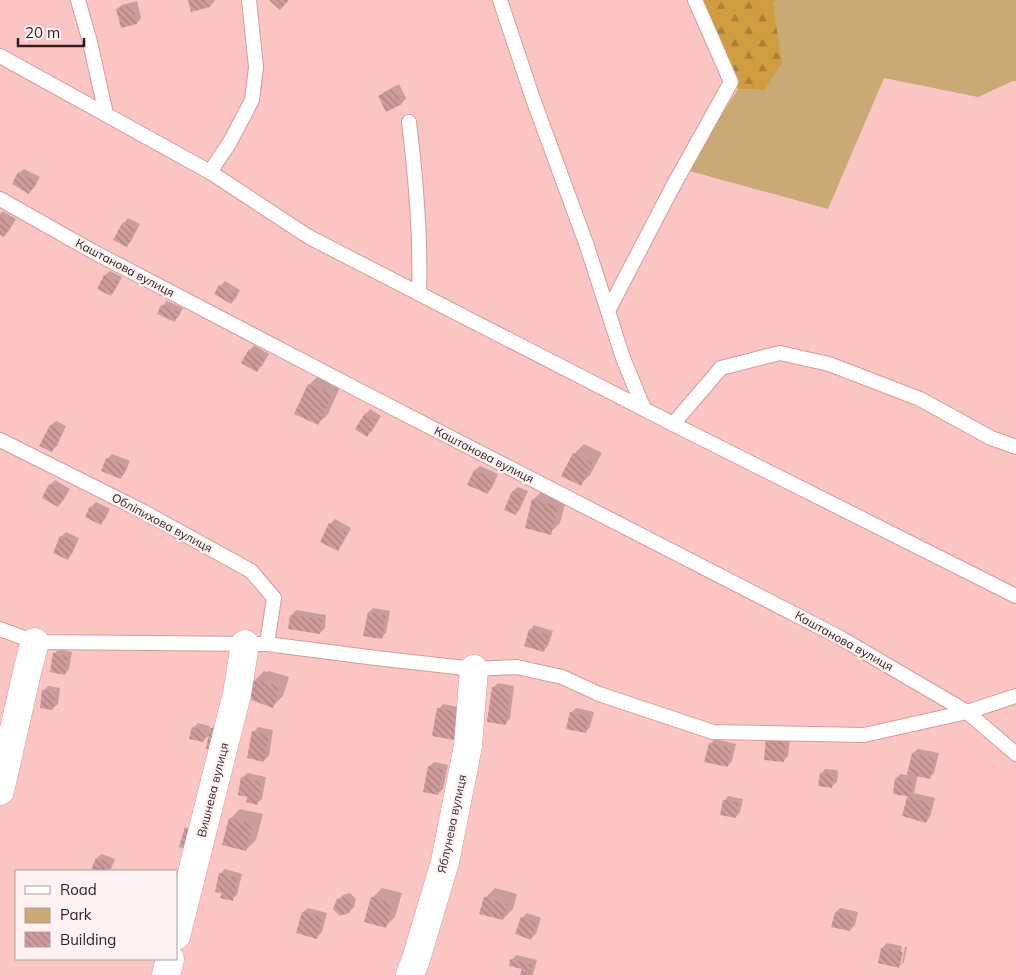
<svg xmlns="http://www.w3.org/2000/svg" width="1016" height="975" viewBox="0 0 1016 975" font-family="Mulish,sans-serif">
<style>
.green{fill:#c9a974}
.forest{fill:url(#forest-firs)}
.shadow{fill:#0003}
.building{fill:url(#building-back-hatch)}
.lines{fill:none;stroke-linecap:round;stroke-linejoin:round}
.lane-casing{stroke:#d09d9c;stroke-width:16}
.street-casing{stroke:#d09d9c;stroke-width:29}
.lane{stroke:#fff;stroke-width:14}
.street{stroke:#fff;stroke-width:28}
.labels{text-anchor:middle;stroke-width:4.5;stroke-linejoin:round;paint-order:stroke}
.street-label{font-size:12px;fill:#301d1d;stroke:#fef2f2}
</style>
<defs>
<pattern id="forest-firs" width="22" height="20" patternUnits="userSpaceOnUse" patternTransform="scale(1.25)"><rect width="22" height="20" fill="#cf9d3f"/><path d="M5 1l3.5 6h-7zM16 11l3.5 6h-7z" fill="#a87f34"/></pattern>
<pattern id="building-back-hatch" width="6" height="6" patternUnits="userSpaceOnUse" patternTransform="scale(1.25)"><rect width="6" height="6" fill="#d09c9b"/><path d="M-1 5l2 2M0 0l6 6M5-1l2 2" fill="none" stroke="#a97f7e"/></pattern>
</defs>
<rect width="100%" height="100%" fill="#fbc5c4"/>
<polygon class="green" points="776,0 1016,0 1016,81 1013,81 978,97 884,78 828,209 686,170 738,89 764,90 775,29 773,5"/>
<polygon class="forest" points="700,0 776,0 773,5 782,63 764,90 738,89"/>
<g class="shadow">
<polygon points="189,0 214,0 215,1 210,6"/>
<polygon points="137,1 141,18 137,23 122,26 117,9 122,5"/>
<polygon points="399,84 406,98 402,103 387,110 379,97 384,92"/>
<polygon points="24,169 40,177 34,188 29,192 19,173"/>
<polygon points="3,211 16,219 9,231 4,236 0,233 0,214"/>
<polygon points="128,218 140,224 131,241 127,246 124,223"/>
<polygon points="110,271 122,277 115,290 110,295 99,289 105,275"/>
<polygon points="225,281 240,290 236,298 231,303 220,286"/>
<polygon points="167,301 183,308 179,316 175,320 162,306"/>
<polygon points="254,345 269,354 262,366 257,370 250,350"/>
<polygon points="319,375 341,385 328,414 318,424 309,385"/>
<polygon points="370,409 381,416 372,431 367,436 366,414"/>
<polygon points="56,421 66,426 57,446 52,450 41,445 51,425"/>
<polygon points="584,444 602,453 590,475 580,485 574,454"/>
<polygon points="112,454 130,461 125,473 120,478 107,459"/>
<polygon points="480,466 498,474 492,488 487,492 469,484 475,470"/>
<polygon points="55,480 70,489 63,501 58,506 50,485"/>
<polygon points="518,487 528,491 520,509 516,514 505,509 513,491"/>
<polygon points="543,490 567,496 560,523 550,533 533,500"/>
<polygon points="96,502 110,509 105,519 101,523 91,507"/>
<polygon points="335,519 351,528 342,545 338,550 330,524"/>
<polygon points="66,532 79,538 72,554 67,559 61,537"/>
<polygon points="373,608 390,611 386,633 381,638 369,612"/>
<polygon points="296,610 326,615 325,628 320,633 290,628 292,615"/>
<polygon points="534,625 553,631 548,646 543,650 530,630"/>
<polygon points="59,649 72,652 69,669 65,674 54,654"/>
<polygon points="264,671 268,672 269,671 289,677 283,696 273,706 254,697 254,681"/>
<polygon points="498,683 514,686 510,719 505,723 493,688"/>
<polygon points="48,686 60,688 58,704 53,708 43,691"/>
<polygon points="443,704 464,708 459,734 454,739 439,709"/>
<polygon points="576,708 594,712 590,727 586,732 571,713"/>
<polygon points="198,723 210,726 209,731 216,724 218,750 210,734 203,741 193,728"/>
<polygon points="258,727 273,730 269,756 264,760 254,732"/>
<polygon points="790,737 788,756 784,760 767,740"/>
<polygon points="715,739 736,744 732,761 727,766 710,744"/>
<polygon points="918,749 939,753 934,773 930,777 918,775 914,793 935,798 930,817 926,822 904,816 909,795 896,778 901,774 908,775 913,753"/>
<polygon points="434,762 448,765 443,789 438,794 429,767"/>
<polygon points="825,769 838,770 837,782 832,786 821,774"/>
<polygon points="247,773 266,777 262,799 257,803 249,796 242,778"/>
<polygon points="728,796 743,799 740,812 736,817 724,801"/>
<polygon points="240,809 263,814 256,840 246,850 230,819"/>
<polygon points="102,854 115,859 110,871 97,871 93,870 97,858"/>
<polygon points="225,869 242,874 237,895 232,899 223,892 220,874"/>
<polygon points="382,888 402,893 395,917 385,927 372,898"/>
<polygon points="495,888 517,894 513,909 503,919 485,898"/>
<polygon points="350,893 356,899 354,907 349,912 338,900 343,895"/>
<polygon points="308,908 327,913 322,932 317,937 303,912"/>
<polygon points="840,908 858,912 855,925 850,930 836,912"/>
<polygon points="527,913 541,918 536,934 531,938 522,918"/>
<polygon points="887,943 902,946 899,963 902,963 905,947 907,947 904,962 899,966 879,962 882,948"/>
<polygon points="516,955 537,960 533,975 521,975 523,968 512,960"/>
</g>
<g class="building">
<polygon points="188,0 209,0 210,7 191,12"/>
<polygon points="269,0 289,0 280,10"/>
<polygon points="132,5 137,24 121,28 116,9"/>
<polygon points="394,88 402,104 386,112 378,96"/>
<polygon points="18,172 36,182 29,194 12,184"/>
<polygon points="0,217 12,224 4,237 0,235"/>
<polygon points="123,222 136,229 127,247 113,240"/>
<polygon points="104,275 119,282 111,296 97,289"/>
<polygon points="219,285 236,295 231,304 214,294"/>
<polygon points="161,305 179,312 175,322 157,314"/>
<polygon points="249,349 265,359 257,372 241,363"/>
<polygon points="308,384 332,395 318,425 294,414"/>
<polygon points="365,413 377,421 367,437 355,429"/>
<polygon points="50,425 63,431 52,452 39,446"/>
<polygon points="573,453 593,463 581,486 561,476"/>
<polygon points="106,458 126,466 121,479 101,471"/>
<polygon points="474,470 494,479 488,494 467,485"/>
<polygon points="49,484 66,493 58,507 42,498"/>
<polygon points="512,491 524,496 516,515 504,510"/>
<polygon points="532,499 558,506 551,535 525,528"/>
<polygon points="90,506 106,514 101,525 85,517"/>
<polygon points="329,523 347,533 338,551 320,542"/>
<polygon points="60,536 76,542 68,560 53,553"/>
<polygon points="368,612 386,615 382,639 363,636"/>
<polygon points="290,615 322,619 320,634 288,629"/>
<polygon points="529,629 549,635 544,652 524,646"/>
<polygon points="53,653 68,656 65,675 50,672"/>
<polygon points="258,680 280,687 273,708 251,700 252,698 248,696 253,681 258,682"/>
<polygon points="492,687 510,690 506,725 487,722"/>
<polygon points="42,690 56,692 53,710 40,708"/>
<polygon points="437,708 460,712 454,740 432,736"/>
<polygon points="570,712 590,717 586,733 566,729"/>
<polygon points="192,727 206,731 203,742 189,739"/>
<polygon points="210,728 223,731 219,751 206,749"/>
<polygon points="252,731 269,735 264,762 247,758"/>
<polygon points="766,739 786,741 784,762 764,760"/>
<polygon points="709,743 732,748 728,767 704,762"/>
<polygon points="912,753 935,758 930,779 907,774"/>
<polygon points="428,766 444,770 438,795 423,792"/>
<polygon points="820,773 834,775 832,788 818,786"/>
<polygon points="241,777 262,782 257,805 246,802 247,797 238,795"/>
<polygon points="895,778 913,781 911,797 893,794"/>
<polygon points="907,797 931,803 926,823 902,816"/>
<polygon points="723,800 739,803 736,818 720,815"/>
<polygon points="229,818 253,824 246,851 222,845"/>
<polygon points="185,827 201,832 196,852 179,847"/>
<polygon points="96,858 111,863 109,871 91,870"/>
<polygon points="219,873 238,878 233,901 220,898 222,893 215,892"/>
<polygon points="345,897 352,904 349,913 340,916 333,909 337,899"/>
<polygon points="371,897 393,903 386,928 364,922"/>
<polygon points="484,897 508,904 503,920 479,914"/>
<polygon points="302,912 323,917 317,939 296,933"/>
<polygon points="835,912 854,916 850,931 831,927"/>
<polygon points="521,917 537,923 531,940 515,934"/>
<polygon points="881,948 903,952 899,968 878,963"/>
<polygon points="510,959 533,965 530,975 520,975 522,969 509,966"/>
</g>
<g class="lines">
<defs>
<g id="lane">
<polyline points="78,0 90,42 106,114"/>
<polyline points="500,0 533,99 587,246 623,358 644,409"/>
<polyline points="0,56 210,172 309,237 673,424 1016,596"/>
<path d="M409,122C416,179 421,237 419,294"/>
<polyline points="210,172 230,142 252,100 256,67 249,0"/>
<polyline points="0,199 92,251 364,393 839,637 967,712 1016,696"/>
<polyline points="608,311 672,188 731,82 695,0"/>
<polyline points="673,424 721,368 780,353 829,364 920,399 991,438 1016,447"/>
<polyline points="0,440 144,512 251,571 274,598 267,644"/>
<polyline points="0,629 35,642 267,644 376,658 474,669 517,667 562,677 599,694 713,732 864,735 967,712 1016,754"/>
</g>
<g id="street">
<polyline points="0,791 28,668 35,642"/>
<polyline points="176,936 237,694 245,644"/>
<polyline points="166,975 170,959"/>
<polyline points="410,975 416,959 445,862 468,746 474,669"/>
</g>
</defs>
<use href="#lane" class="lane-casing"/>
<use href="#street" class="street-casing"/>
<use href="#lane" class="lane"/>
<use href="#street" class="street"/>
</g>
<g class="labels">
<g class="street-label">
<text transform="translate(125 268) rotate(28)" y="4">Каштанова вулиця</text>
<text transform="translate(484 455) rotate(27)" y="4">Каштанова вулиця</text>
<text transform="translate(162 523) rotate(28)" y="4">Обліпихова вулиця</text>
<text transform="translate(844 641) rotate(29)" y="4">Каштанова вулиця</text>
<text transform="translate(213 790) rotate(-76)" y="4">Вишнева вулиця</text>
<text transform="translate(452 824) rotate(-78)" y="4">Яблунева вулиця</text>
</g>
</g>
<rect x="15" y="870" width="162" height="90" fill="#fef2f2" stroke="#ac9d9d"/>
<rect x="25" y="886" width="25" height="8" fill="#ffffff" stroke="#ac9d9d"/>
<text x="60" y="895" font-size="15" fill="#301d1d">Road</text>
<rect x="25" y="908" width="25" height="15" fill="#c9a974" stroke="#ac9d9d"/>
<text x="60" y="920" font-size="15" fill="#301d1d">Park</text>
<rect x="25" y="932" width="25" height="15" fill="url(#building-back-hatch)" stroke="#ac9d9d"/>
<text x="60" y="945" font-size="15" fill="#301d1d">Building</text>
<path d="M18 38v8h66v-8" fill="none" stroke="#301d1d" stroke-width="2.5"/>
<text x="25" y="38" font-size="15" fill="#301d1d" stroke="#fef2f2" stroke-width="4" paint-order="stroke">20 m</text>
</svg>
